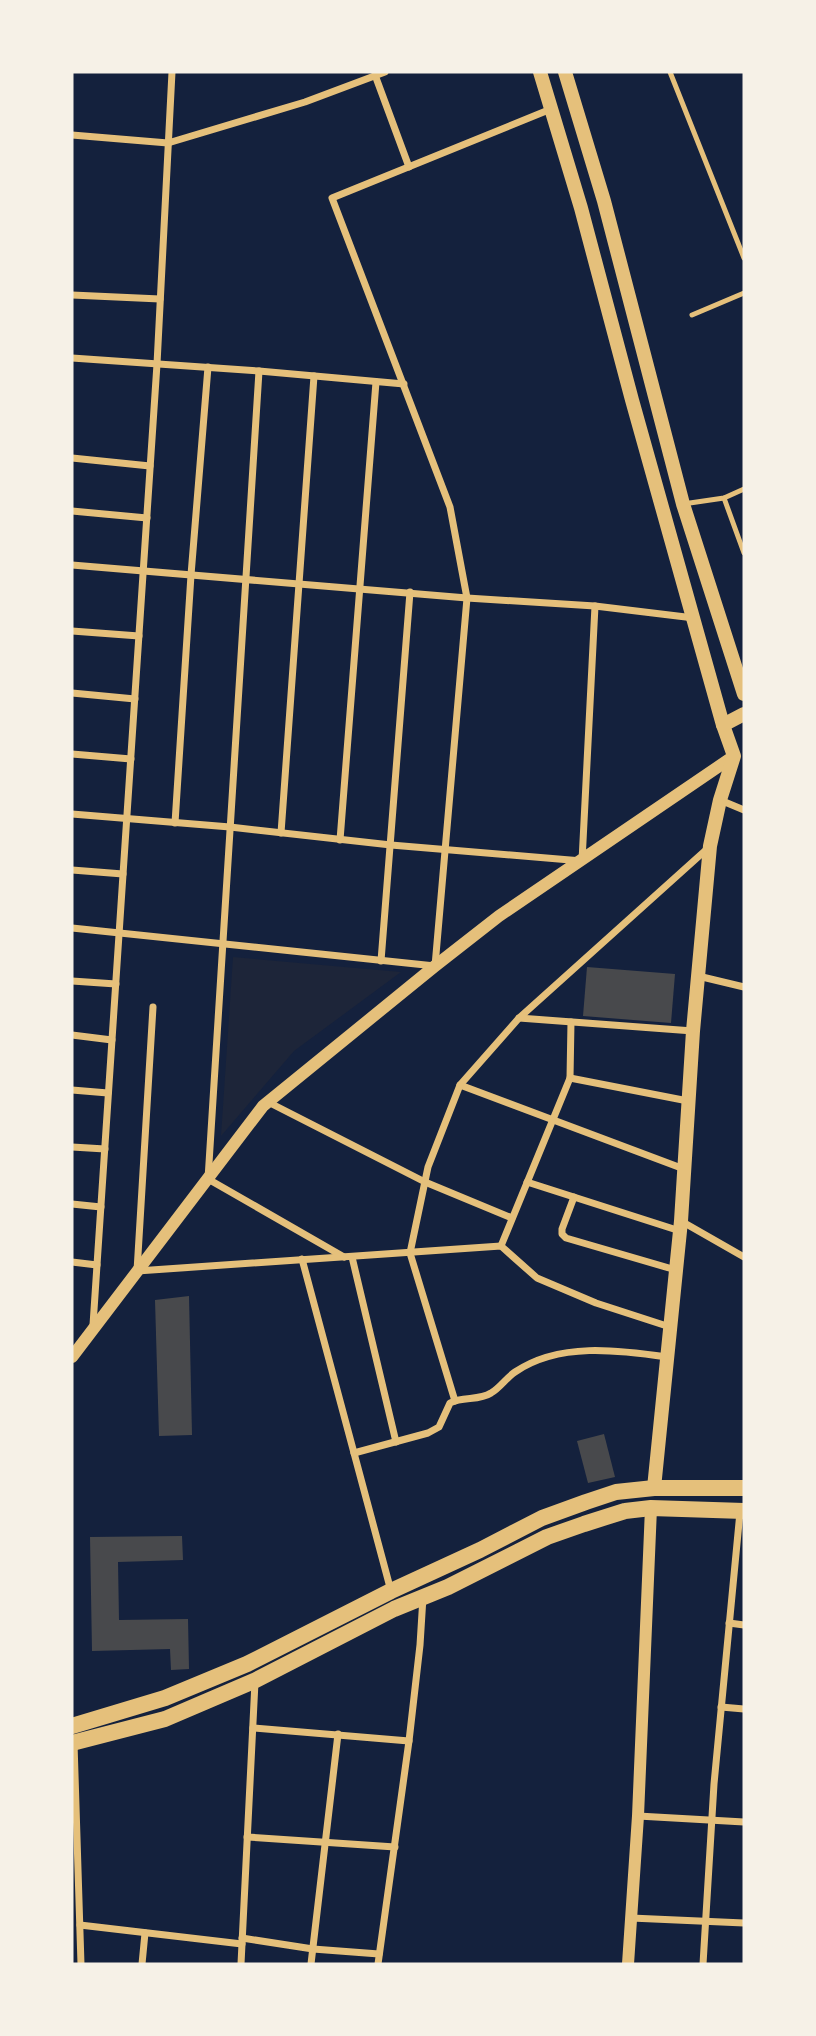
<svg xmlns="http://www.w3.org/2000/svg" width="816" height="2036" viewBox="0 0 816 2036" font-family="Ubuntu,sans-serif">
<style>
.green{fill:#1d2539}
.building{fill:#48494c}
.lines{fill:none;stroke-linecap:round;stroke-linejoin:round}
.service{stroke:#e5c07b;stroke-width:5}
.minor{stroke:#e5c07b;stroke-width:7}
.tertiary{stroke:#e5c07b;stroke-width:12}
.secondary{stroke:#e5c07b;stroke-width:14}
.primary{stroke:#e5c07b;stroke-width:16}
</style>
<rect width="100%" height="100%" fill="#14213d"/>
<polygon class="green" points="233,957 401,972 294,1051 221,1136"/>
<g class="building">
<polygon points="587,967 675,974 671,1023 583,1016"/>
<polygon points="189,1296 192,1435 159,1436 155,1300"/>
<polygon points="604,1434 615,1477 588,1483 577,1441"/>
<polygon points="182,1536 183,1560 118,1562 119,1620 188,1619 189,1669 171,1670 170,1649 92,1651 90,1537"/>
</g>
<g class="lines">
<g class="service">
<polyline points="670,72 744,258"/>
<polyline points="692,315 744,293"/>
<polyline points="724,498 744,553"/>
<polyline points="683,504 724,498 744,489"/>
</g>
<g class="minor">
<polyline points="375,75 409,167"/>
<polyline points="72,135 168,143 305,102 385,72"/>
<polyline points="72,295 160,299"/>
<polyline points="72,358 259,371 404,384"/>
<polyline points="259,371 208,1179 344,1257"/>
<polyline points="72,458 150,466"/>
<polyline points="72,511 147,518"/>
<polyline points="72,565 467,598 595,606 694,618"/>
<polyline points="72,631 139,636"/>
<polyline points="72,693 135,699"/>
<polyline points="72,754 131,759"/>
<polyline points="720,800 744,810"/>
<polyline points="72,814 230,827 391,845 582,861 595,606"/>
<polyline points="175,823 191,575 208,367"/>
<polyline points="281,833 314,376"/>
<polyline points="340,840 376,382"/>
<polyline points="72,870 123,874"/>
<polyline points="72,928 435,966 467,598 450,507 332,198 551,109"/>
<polyline points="381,961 410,592"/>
<polyline points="698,976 744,987"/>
<polyline points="72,981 116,984"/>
<polyline points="153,1007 137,1271 501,1246 537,1278 596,1303 670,1327"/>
<polyline points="519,1018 693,1031"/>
<polyline points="72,1035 112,1040"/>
<polyline points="570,1078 688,1101"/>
<polyline points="460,1085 684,1169"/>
<polyline points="72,1090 108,1093"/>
<polyline points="268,1102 425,1182 512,1218"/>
<polyline points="72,1147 105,1149"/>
<polyline points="527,1182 680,1231"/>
<polyline points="574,1197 562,1229 562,1234 566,1238 676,1270"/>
<polyline points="72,1204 101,1207"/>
<polyline points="681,1221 744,1257"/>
<polyline points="501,1246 570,1078 571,1022"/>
<polyline points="352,1257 396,1442"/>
<polyline points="302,1259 391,1591"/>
<polyline points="72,1262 97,1265"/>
<polyline points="93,1325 157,364 172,72"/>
<polyline points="455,1401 410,1253 428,1167 460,1085 519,1018 707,849"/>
<path d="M354,1453L428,1433L439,1427L450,1403C463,1396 479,1401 491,1393C500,1388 506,1378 515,1372C559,1342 618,1350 667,1357"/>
<polyline points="729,1623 744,1625"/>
<polyline points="721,1707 744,1709"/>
<polyline points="253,1728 409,1741"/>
<polyline points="74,1743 81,1964"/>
<polyline points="638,1816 744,1822"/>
<polyline points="247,1837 395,1847"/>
<polyline points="631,1918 744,1923"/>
<polyline points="80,1925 242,1944"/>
<polyline points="242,1938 313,1949 379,1954"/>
<polyline points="142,1964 145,1933"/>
<polyline points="241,1964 255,1682"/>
<polyline points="311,1964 338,1734"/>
<polyline points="378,1964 409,1741 420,1645 423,1597"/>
<polyline points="703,1964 714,1784 740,1512"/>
</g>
<g class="tertiary">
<polyline points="72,1357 263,1106 435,966 499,916 734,756"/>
<polyline points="628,1964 638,1816 651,1508"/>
</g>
<g class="secondary">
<polyline points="540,72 581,208 632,400 723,725 734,756 720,800 710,846 693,1031 681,1221 654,1488"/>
<polyline points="565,72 604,201 683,504 744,694"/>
<polyline points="723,725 744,714"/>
</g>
<g class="primary">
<polyline points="72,1726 165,1698 247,1664 391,1591 480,1550 542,1518 586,1502 616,1492 654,1488 744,1488"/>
<polyline points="72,1743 165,1719 256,1680 394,1609 448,1587 547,1537 584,1524 625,1511 651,1508 744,1511"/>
</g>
</g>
<rect width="816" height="2036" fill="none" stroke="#f6f1e7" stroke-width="147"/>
</svg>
